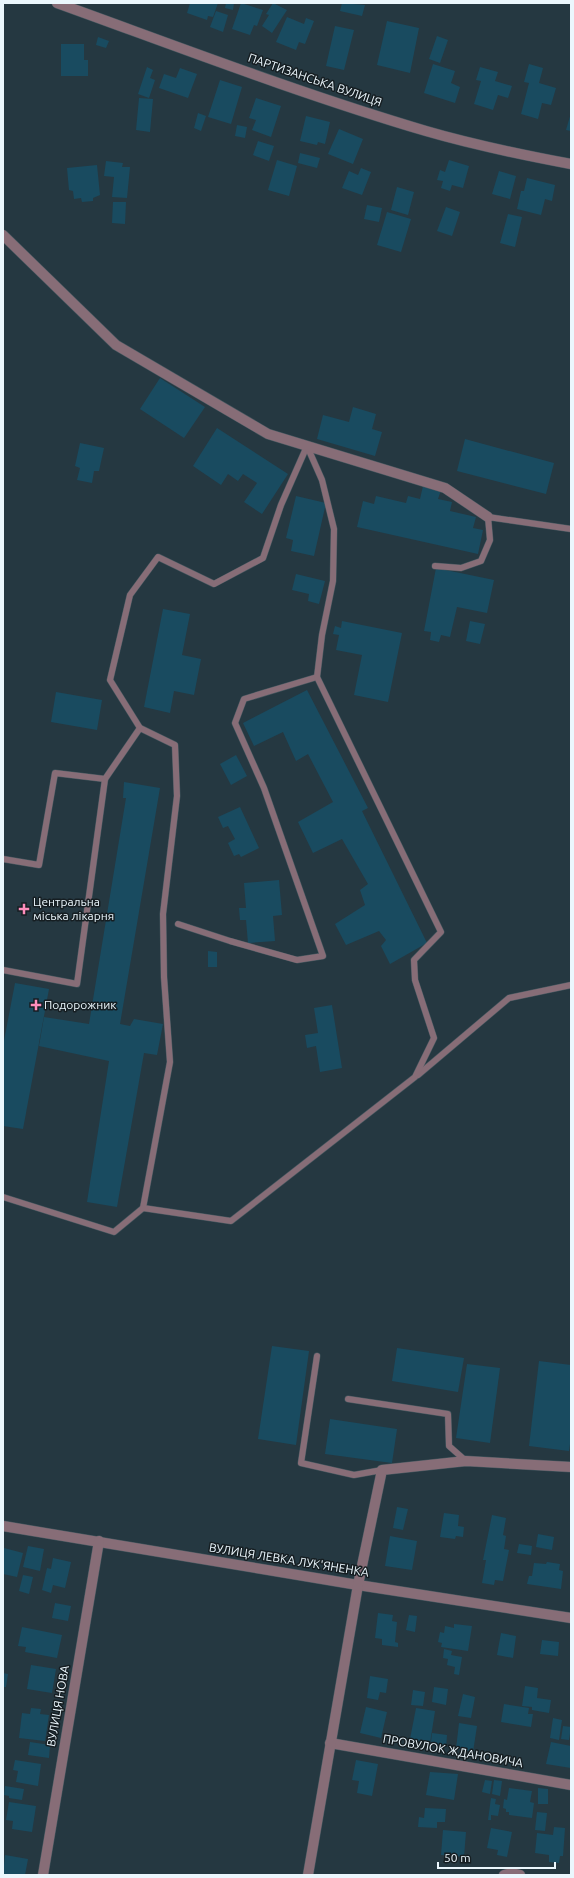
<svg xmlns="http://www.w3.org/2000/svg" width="574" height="1878" viewBox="0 0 574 1878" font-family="Ubuntu,sans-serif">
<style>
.building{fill:#194b60}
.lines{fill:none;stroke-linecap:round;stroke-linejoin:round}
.lane-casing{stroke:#45575f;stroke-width:7}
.street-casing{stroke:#45575f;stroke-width:11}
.lane{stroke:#876d77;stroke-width:6}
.street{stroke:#876d77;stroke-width:10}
.poi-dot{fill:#fe8ebc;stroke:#161e22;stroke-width:1.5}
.labels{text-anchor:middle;stroke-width:3;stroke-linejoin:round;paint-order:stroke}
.street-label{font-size:12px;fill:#ebf7fd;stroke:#161e22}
.poi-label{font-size:12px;fill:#ebf7fd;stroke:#161e22;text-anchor:start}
</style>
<rect width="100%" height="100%" fill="#253841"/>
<g class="building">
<polygon points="190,3 218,3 213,17 208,16 207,20 187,13"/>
<polygon points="226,3 234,3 233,10 225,8"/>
<polygon points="241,3 263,10 257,26 254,25 250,35 232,29"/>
<polygon points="273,3 287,10 272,33 262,26 269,15 266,14"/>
<polygon points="342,3 365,5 362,16 340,11"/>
<polygon points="216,11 228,15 223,32 210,27"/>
<polygon points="287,17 304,24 306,18 314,21 305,44 299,42 296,50 276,42"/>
<polygon points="387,21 419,28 410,73 377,65"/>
<polygon points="335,26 354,30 344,70 326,66"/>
<polygon points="437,36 448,40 440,63 429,59"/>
<polygon points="98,37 109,41 106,48 96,45"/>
<polygon points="61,44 84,44 84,60 88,60 88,76 61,76"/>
<polygon points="433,64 455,71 451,83 460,87 455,103 424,93"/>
<polygon points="529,64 543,68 539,83 556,88 551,105 542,103 538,119 521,114 529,83 524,82"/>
<polygon points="147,67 153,70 150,78 155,80 149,98 138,94"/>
<polygon points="480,67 498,72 495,81 512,86 508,98 498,95 493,110 474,104 481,81 476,80"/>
<polygon points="180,68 197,74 188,98 159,88 164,74 176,78"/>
<polygon points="220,80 242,87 231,124 208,117"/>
<polygon points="139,98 153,99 150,132 136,130"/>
<polygon points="256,98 281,106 271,137 252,130 256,120 249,118"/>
<polygon points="198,113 206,116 201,131 194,128"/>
<polygon points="571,113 571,131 566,130"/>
<polygon points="306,116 330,122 325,144 318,142 317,145 300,141"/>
<polygon points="237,125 247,127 245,138 235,136"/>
<polygon points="339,129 363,139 353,164 328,154"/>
<polygon points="258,141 274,146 269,161 253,155"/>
<polygon points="300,153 320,158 317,168 298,163"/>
<polygon points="277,160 297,166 289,196 268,190"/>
<polygon points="449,160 469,166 463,188 452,185 450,191 441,188 443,181 437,180 440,170 445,172"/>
<polygon points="106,161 123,163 122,167 130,167 127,198 112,197 114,177 104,176"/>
<polygon points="97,165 100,195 93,198 93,201 82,202 81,198 74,199 73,191 69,190 67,168"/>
<polygon points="361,168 371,172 362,195 342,188 349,171 358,175"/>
<polygon points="499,171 516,176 510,199 492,194"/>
<polygon points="527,178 555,185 552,201 545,199 541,215 517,209 521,191 524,191"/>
<polygon points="397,187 414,192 408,215 391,210"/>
<polygon points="113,202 126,202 125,224 112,223"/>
<polygon points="367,205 382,208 379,222 364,219"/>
<polygon points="446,207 460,212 452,236 437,231"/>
<polygon points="387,212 411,219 401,252 377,245"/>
<polygon points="508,214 522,217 515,247 500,243"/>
<polygon points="160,378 205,407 184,438 140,409"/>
<polygon points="353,407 376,414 372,429 382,432 375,456 317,439 323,415 349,422"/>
<polygon points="217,428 288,474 262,514 244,502 257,483 243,474 238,481 228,474 221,485 193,466"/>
<polygon points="465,439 554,463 546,494 457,471"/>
<polygon points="80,443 104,448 99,471 94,471 92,483 77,480 80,468 75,466"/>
<polygon points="423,486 441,490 438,499 452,502 450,511 476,517 473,528 483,530 478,554 357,527 363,501 374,504 376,496 406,503 408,496 420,499"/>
<polygon points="296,496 326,503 314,556 291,551 293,540 286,538"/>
<polygon points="436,568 494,580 487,613 457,607 450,637 441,635 439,642 430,640 431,632 424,631"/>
<polygon points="296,574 325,581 319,604 308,601 309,594 292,590"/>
<polygon points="163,609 190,614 182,655 201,659 194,695 174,691 170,713 144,707"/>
<polygon points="342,621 402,633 388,702 354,695 362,655 336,650 339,635 333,634 335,626 341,628"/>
<polygon points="470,621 485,624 480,644 466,641"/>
<polygon points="307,690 368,808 362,811 427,943 390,964 381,946 386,940 379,931 346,945 335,924 365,905 360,890 368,884 342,839 313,853 298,822 333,802 308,754 296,761 283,732 254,746 243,723"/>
<polygon points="56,692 102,700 97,730 51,722"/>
<polygon points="236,755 247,776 231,785 220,764"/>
<polygon points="124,782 160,788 120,1024 130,1026 134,1019 163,1024 157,1055 144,1053 117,1207 87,1202 109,1061 39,1046 44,1017 89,1024 126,798 123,798"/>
<polygon points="240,807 259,848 241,857 239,854 234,856 228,843 235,839 228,826 223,828 218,817"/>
<polygon points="279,880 282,915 273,916 275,941 248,943 246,920 240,920 239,908 246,908 244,883"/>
<polygon points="208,951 217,952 217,967 208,967"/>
<polygon points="15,983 49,989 23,1129 3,1126 3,1046"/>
<polygon points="332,1005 342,1068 320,1072 316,1046 307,1048 305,1035 318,1033 314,1008"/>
<polygon points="272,1346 309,1351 296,1445 258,1439"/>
<polygon points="397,1348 464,1358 458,1392 392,1381"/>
<polygon points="539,1361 571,1365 571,1437 569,1451 529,1446"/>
<polygon points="467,1364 500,1368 490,1443 456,1438"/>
<polygon points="330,1419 397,1429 392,1463 325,1454"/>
<polygon points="397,1507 408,1509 403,1530 393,1528"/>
<polygon points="444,1513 459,1515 458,1526 464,1527 463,1537 456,1536 455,1539 440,1537"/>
<polygon points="492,1515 506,1518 503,1535 506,1536 504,1549 509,1550 503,1581 495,1580 494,1585 482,1583 486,1560 483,1560"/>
<polygon points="538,1534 554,1537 552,1550 536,1547"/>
<polygon points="390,1536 417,1541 412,1570 385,1566"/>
<polygon points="519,1544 532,1546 531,1555 517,1553"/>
<polygon points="28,1546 44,1549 40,1571 23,1567"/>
<polygon points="4,1548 23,1553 17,1577 3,1574"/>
<polygon points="53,1558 71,1562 65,1588 53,1585 51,1593 42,1590 47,1568 51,1569"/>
<polygon points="547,1562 560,1564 559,1570 563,1571 561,1589 527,1584 529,1576 532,1576 534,1563 546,1564"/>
<polygon points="23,1575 33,1577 29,1594 19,1591"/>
<polygon points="55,1603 71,1606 68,1621 52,1618"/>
<polygon points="378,1613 393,1615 392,1621 397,1622 395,1642 398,1643 398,1647 382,1645 382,1639 375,1638"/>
<polygon points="409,1615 417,1616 415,1632 406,1630"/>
<polygon points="454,1624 472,1626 468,1651 441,1647 442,1643 438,1642 440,1632 444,1633 445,1626 454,1628"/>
<polygon points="22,1627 62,1635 57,1658 25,1652 26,1647 18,1646"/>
<polygon points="501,1633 516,1636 513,1658 497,1655"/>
<polygon points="542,1640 559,1642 558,1656 540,1654"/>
<polygon points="444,1649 452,1651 451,1655 462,1657 459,1675 454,1674 455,1667 447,1665 448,1659 443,1658"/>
<polygon points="31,1665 56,1669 52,1693 27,1689"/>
<polygon points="3,1673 8,1674 6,1687 3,1687"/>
<polygon points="370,1676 388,1679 386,1693 380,1692 378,1700 367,1698"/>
<polygon points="525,1686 538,1688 537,1698 551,1700 549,1713 532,1710 532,1707 522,1706"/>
<polygon points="434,1687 448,1689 446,1705 432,1702"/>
<polygon points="413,1690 425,1692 423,1706 411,1705"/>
<polygon points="463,1694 475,1697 471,1718 458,1716"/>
<polygon points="504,1704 529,1708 528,1714 533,1714 531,1727 501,1722"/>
<polygon points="366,1707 387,1712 381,1738 360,1733"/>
<polygon points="31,1708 41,1709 40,1714 49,1715 45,1741 19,1738 22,1713 30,1714"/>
<polygon points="416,1708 435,1711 430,1743 410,1739"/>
<polygon points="553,1718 562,1720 559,1740 550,1738"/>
<polygon points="459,1723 477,1726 473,1752 456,1749"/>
<polygon points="563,1726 571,1727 569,1740 561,1739"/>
<polygon points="432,1733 447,1735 446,1748 435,1747 436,1742 431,1742"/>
<polygon points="30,1742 50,1745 49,1758 28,1755"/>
<polygon points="551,1742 571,1746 571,1768 546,1764"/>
<polygon points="15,1760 41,1764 38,1786 16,1782 18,1771 13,1770"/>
<polygon points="356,1760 378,1764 372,1796 357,1793 359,1781 352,1780"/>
<polygon points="430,1772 458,1774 454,1800 426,1795"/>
<polygon points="485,1780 492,1781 490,1794 482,1792"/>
<polygon points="494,1780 502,1781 500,1796 492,1794"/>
<polygon points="5,1786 24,1789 22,1800 9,1798 9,1796 4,1795"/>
<polygon points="509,1788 532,1791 530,1802 534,1803 532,1818 509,1815 509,1812 506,1812 506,1809 503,1808 504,1799 507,1800"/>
<polygon points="538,1788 548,1789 548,1804 538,1804"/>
<polygon points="491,1798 496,1799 495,1804 500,1805 498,1816 491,1815 491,1820 488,1820"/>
<polygon points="9,1802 36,1806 32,1832 12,1829 13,1821 6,1820"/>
<polygon points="425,1808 446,1809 445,1822 437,1822 437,1828 418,1827 419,1817 424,1818"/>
<polygon points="537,1812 547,1813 545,1831 535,1830"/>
<polygon points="554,1827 565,1828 563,1856 560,1856 559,1863 549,1862 549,1855 535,1853 537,1833 553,1835"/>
<polygon points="491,1828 512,1832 507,1857 497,1855 498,1850 487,1848"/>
<polygon points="443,1830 466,1832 464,1857 441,1855"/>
<polygon points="5,1855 28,1859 25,1875 3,1875"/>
</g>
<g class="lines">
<defs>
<g id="lane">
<polyline points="435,566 461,568 481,561 490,540 488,517 571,529"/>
<polyline points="3,859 39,865 55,773 105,779"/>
<polyline points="178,924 230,941 297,960 323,956 264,788 235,723 244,699 317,677"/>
<polyline points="3,970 77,984 105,779 140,728"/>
<polyline points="418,1075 509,998 571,985"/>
<polyline points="3,1197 114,1232 143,1208 170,1062 164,977 163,914 177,796 175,745 140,728 110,680 130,595 158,557 214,584 263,558 281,505 307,446"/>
<polyline points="143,1208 231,1221 415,1077 434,1038 415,980 414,960 441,932 317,677 322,635 333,581 334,529 322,480 307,446"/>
<polyline points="317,1356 301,1463 354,1475 382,1470"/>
<polyline points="348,1399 448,1414 449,1446 466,1461"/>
</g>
<g id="street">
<path d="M57,3C179,47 301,94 426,131C474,145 523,155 571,164"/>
<polyline points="3,235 116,345 268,434 445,488 488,517"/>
<polyline points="3,1526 358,1585 571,1618"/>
<polyline points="330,1743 571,1785"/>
<polyline points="43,1875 99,1541"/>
<polyline points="308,1875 358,1585 382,1470 466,1461 571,1467"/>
<polyline points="504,1875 511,1873 520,1875"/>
</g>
</defs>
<use href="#lane" class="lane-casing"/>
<use href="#street" class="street-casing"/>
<use href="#lane" class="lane"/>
<use href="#street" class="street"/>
</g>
<g class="poi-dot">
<path d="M22 903h4v4h4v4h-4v4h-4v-4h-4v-4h4z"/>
<path d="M34 999h4v4h4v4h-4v4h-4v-4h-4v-4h4z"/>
</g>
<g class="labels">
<g class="street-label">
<text transform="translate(315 80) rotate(19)" y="4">ПАРТИЗАНСЬКА ВУЛИЦЯ</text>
<text transform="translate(289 1560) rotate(9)" y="4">ВУЛИЦЯ ЛЕВКА ЛУК'ЯНЕНКА</text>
<text transform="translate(58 1706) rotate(-80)" y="4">ВУЛИЦЯ НОВА</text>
<text transform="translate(453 1751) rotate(10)" y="4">ПРОВУЛОК ЖДАНОВИЧА</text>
</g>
<g class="poi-label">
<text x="33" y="906">Центральна<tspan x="33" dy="14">міська лікарня</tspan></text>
<text x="44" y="1009">Подорожник</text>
</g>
</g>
<rect width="574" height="1878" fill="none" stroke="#ebf7fd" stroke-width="8"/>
<path d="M438 1862v6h117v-6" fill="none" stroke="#ebf7fd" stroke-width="2"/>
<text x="444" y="1862" font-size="12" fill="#ebf7fd" stroke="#161e22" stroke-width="3" paint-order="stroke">50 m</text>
</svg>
